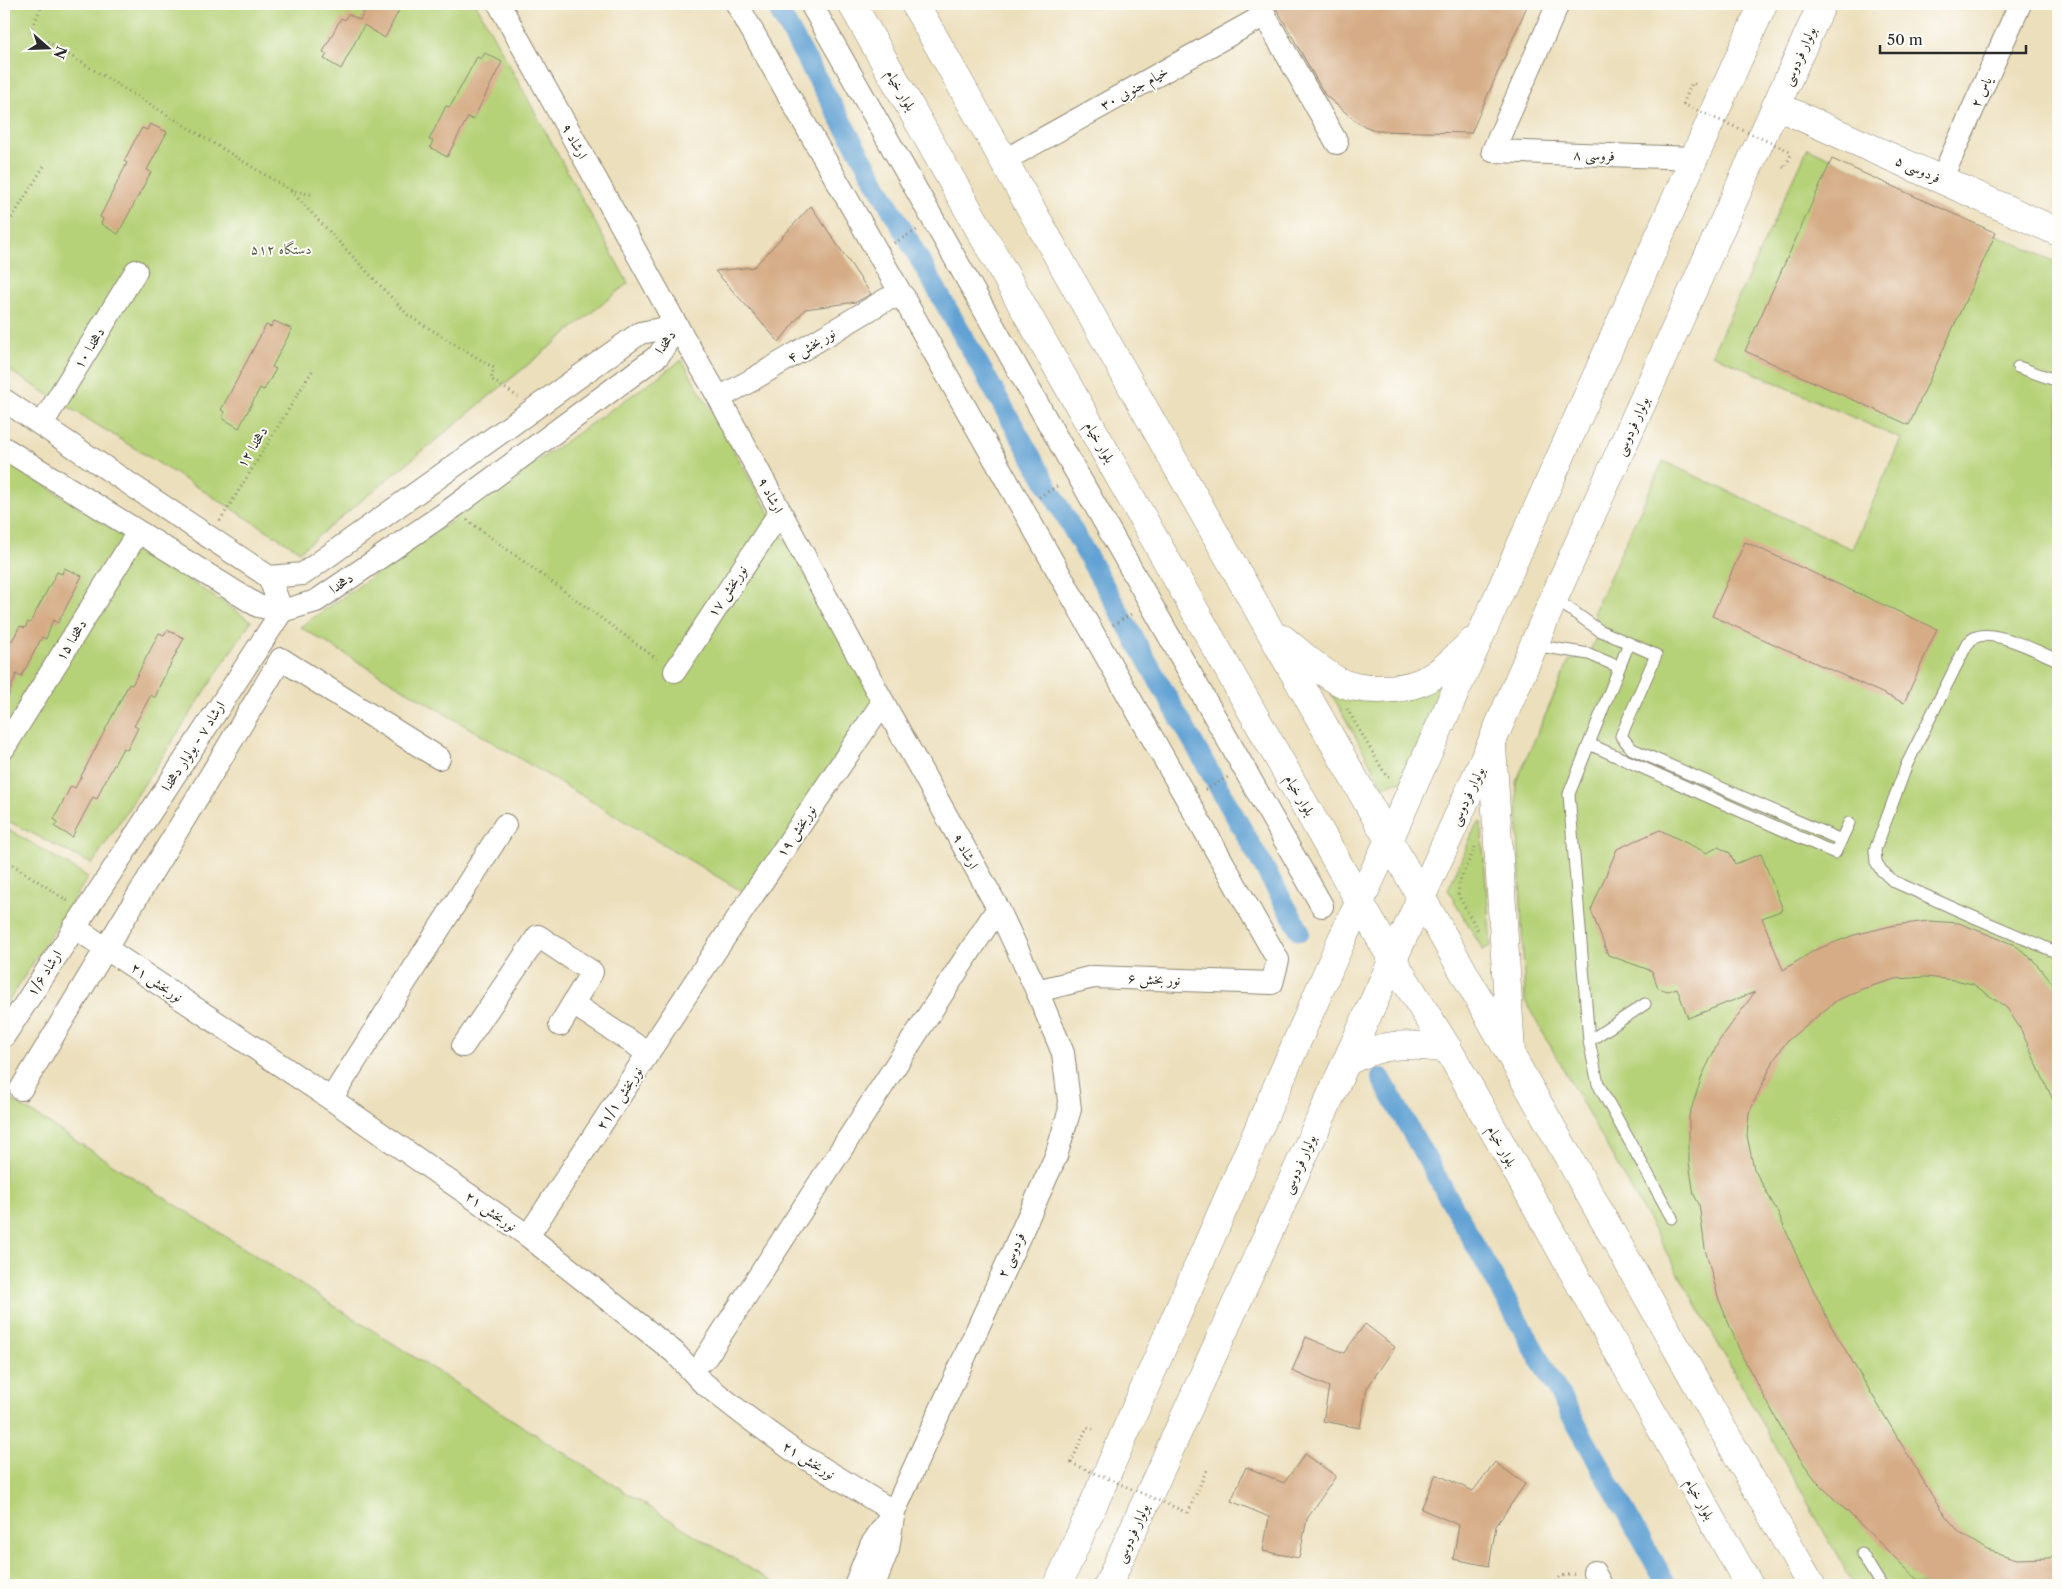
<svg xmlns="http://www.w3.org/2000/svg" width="2062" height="1589" viewBox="0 0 2062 1589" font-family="'Libre Caslon Text',Amiri,serif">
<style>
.green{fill:#b6d278;stroke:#707e52}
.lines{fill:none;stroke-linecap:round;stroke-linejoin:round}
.canal{stroke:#62a2d4;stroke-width:20}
.building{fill:#d5ac85}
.lane-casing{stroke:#8c8574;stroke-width:13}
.street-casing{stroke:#8c8574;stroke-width:24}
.secondary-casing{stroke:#8c8574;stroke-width:29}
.primary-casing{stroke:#8c8574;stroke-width:29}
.path{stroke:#8c8574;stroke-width:3;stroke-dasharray:1 4;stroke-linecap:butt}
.lane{stroke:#fff;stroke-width:11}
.street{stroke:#fff;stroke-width:22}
.secondary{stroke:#fff;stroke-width:28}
.primary{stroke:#fff;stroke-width:28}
.path-bridge{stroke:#8c8574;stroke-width:3;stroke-dasharray:1 4;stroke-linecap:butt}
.labels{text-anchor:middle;stroke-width:4;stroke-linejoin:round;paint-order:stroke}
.street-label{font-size:14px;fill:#2b2b2b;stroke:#fdfcf7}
.park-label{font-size:14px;fill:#555d42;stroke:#fdfcf7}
</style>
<rect width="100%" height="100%" fill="#fdfcf7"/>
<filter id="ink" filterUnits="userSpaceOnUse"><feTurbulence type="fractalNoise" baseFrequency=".02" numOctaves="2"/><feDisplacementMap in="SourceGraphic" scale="10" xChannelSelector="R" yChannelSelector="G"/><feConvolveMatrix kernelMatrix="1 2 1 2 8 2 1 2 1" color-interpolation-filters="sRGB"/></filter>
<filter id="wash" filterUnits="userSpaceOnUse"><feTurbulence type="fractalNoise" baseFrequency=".0096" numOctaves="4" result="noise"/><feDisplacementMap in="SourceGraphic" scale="20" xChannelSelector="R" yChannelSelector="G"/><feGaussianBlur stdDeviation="1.12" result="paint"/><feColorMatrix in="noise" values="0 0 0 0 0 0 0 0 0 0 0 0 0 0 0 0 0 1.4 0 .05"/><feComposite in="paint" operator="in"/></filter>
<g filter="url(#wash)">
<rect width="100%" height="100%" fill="#ecdfbc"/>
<g class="green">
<polygon points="4,4 476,4 628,283 300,551 4,367"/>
<polygon points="1808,148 2058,263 2058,1585 1854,1585 1525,1001 1516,782 1569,661 1589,654 1599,630 1594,611 1663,461 1852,549 1901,439 1712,354"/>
<polygon points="682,360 876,699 748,895 300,627"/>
<polygon points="4,458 251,621 92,864 4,819"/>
<polygon points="1445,685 1402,781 1383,786 1331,693 1345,696"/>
<polygon points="1481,822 1491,946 1483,950 1448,890 1476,825"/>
<polygon points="4,829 13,832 88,877 4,1008"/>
<polygon points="4,1095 649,1507 777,1585 4,1585"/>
</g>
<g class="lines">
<g class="canal">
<polyline points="775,4 1300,931"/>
<polyline points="1381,1078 1667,1585"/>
</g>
</g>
<g id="blocks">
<g class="building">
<polygon points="368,4 402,4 385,38 364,25 341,69 324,59 327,54 323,52 341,18 345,20 348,14 360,20"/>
<polygon points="1274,4 1528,4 1471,133 1376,131 1358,123 1325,95"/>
<polygon points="485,53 502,62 473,120 468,117 447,157 430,147 433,141 429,140 446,106 450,107 477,57 481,59"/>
<polygon points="150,124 167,132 147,170 151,172 118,234 101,224 103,219 100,217 127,163 124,161 134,142 142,128 147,130"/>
<polygon points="1832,159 1996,233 1909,425 1745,351"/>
<polygon points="811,206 871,294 856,302 805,309 779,342 715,271 754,267"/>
<polygon points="274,321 292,329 272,367 276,369 264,390 260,388 239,428 222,418 225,412 221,410 266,325 271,327"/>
<polygon points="1745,542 1937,629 1904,703 1712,616"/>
<polygon points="64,568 82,576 58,623 53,620 46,639 42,637 21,677 16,674 6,703 4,703 4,636 12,641 20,626 25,628 28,622 30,623 57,572 62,574"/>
<polygon points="167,630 184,638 160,685 155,698 151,695 134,726 138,728 127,750 123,748 102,787 97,799 93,797 72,837 55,827 58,822 54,819 71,786 75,788 129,684 132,685 159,633 164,635"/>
<polygon points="1660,830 1707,853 1718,847 1730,853 1735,864 1761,854 1783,910 1762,918 1783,970 1815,950 1854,935 1895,925 1929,921 1959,923 2015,945 2033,960 2058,990 2058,1111 2020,1028 2007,1008 1973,984 1955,980 1925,977 1895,979 1862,989 1836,1001 1787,1041 1774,1060 1749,1113 1747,1136 1754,1169 1778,1213 1796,1254 1830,1324 1940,1509 1960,1533 1987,1550 2017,1559 2048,1558 2058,1556 2058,1585 1923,1585 1818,1483 1793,1449 1742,1356 1719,1300 1705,1249 1699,1204 1694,1195 1689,1163 1689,1116 1702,1076 1719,1041 1755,992 1688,1018 1677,988 1668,991 1658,988 1652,971 1608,955 1591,910 1617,849"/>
<polygon points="1365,1324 1395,1347 1367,1388 1360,1428 1323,1421 1329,1387 1292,1371 1306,1337 1344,1353"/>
<polygon points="1305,1454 1336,1476 1307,1519 1299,1558 1263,1551 1269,1517 1231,1501 1246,1467 1284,1483"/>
<polygon points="1495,1462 1525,1484 1496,1526 1489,1566 1453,1559 1459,1525 1421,1509 1436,1474 1473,1491"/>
</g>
</g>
</g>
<g filter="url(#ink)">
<use href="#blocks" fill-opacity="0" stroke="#8c8574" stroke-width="1"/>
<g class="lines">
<defs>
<g id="lane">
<polyline points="2018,367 2058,381"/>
<polyline points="1554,598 1599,630 1656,655 1621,736 1632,749 1841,840"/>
<polyline points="1629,643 1569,794 1589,1041 1598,1084 1672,1218"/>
<polyline points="1533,645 1589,654 1619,667"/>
<path d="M2058,660C2040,653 1992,627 1974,638C1971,639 1968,644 1966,646L1907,764L1875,850L1876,862L1881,870L1893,881L1962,912L2058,953"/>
<polyline points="1589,744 1835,853 1849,823"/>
<polyline points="1589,1041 1645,1004"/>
<polyline points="1862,1554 1881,1585"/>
</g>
<g id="street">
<polyline points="499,4 677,326 719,398 883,702 998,908 1037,991 1063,1053 1070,1109 1056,1156 894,1512 871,1545 855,1585"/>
<polyline points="737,4 1278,960 1272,983 1093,977 1037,991"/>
<polyline points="811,4 1322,906"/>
<polyline points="1258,4 1337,143"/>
<polyline points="1558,4 1493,151 1694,158"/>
<polyline points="1003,161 1265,15"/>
<polyline points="1941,180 2020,4"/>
<polyline points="719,398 750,381 887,299 904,297"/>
<polyline points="4,400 269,577 303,574 640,333 677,326"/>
<polyline points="42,424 136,271"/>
<polyline points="4,448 258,606 282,611 316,601 451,509 659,355 677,326"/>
<polyline points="675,671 780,512"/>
<polyline points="4,748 138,532"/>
<polyline points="74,927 331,1099 528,1236 674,1352 702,1382 743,1414 794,1451 894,1512"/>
<polyline points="573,1004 648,1053"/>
<polyline points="4,1036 282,611 269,577"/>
<polyline points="463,1046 538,936 592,972 560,1025"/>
<polyline points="21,1089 281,659 439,758"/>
<polyline points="331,1099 505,825"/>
<polyline points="528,1236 710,959 883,702"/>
<polyline points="705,1359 998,908"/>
<polyline points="1594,1572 1601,1585"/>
<polyline points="874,1585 888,1549 893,1517"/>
</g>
<polyline id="secondary" points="1777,106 2058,232"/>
<g id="primary">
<polyline points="852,4 1392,959 1448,1049 1749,1585"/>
<polyline points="915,4 1811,1585"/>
<path d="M1283,639C1301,654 1318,670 1338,681C1358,692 1400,691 1421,682C1441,674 1457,656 1472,642"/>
<polyline points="1492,746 1511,1052"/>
<path d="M1346,1062C1384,1042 1405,1043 1448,1049"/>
<polyline points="1058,1585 1342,939 1389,840 1763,4"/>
<polyline points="1108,1585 1491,744 1554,598 1822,4"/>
</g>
</defs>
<use href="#lane" class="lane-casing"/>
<use href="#street" class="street-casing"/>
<use href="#secondary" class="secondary-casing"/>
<use href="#primary" class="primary-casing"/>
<g class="path">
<polyline points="43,4 30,31 290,190 314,195"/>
<polyline points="1683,104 1692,83 1697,85"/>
<polyline points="1783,167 1785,168 1792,152"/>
<polyline points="291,191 409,316 494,368 491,379 518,397"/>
<polyline points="4,231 44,166"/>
<polyline points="894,243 917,230"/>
<polyline points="1039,497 1059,485"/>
<polyline points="467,520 657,659"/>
<polyline points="220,521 314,368"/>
<polyline points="1113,625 1133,613"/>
<polyline points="1347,709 1387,777 1392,776"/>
<polyline points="1205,790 1228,777"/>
<polyline points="1475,847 1459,883 1458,895 1479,932"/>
<polyline points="4,859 68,901"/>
<polyline points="1071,1463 1087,1427 1093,1429"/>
<polyline points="1188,1513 1206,1471 1203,1469"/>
<polyline points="1552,1585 1561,1576 1575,1574"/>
</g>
<use href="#lane" class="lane"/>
<use href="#street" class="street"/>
<use href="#secondary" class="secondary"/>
<use href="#primary" class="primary"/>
<g class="path-bridge">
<polyline points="1683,104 1792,152"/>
<polyline points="1071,1463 1188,1513"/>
</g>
</g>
</g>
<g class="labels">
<g class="street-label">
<text transform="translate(1799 56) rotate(-66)" y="5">بولوار فردوسی</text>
<text transform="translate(1134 88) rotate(-29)" y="5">خیام جنوبی ۳۰</text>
<text transform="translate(901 90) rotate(60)" y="5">بلوار خیام</text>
<text transform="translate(1981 92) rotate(-66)" y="5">یاس ۲</text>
<text transform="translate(575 141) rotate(61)" y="5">ارشاد ۹</text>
<text transform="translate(1594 155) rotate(2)" y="5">فروسی ۸</text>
<text transform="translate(1918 169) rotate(24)" y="5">فردوسی ۵</text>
<text transform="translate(665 342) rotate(-55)" y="5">دهخدا</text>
<text transform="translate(811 345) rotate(-31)" y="5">نور بخش ۴</text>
<text transform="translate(89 348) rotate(-58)" y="5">دهخدا ۱۰</text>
<text transform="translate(1632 426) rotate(-66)" y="5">بولوار فردوسی</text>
<text transform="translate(1100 442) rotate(60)" y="5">بلوار خیام</text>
<text transform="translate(252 447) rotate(-58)" y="5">دهخدا ۱۲</text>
<text transform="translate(771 495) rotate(62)" y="5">ارشاد ۹</text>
<text transform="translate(341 583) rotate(-34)" y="5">دهخدا</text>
<text transform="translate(727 591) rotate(-56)" y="5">نوربخش ۱۷</text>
<text transform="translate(71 640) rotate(-58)" y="5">دهخدا ۱۵</text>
<text transform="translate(193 746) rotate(-57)" y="5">ارشاد ۷ - بولوار دهخدا</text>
<text transform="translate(1300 795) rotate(60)" y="5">بلوار خیام</text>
<text transform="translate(1467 796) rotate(-65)" y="5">بولوار فردوسی</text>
<text transform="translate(796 831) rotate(-56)" y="5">نوربخش ۱۹</text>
<text transform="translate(966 851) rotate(61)" y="5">ارشاد ۹</text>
<text transform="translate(44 973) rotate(-57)" y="5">ارشاد ۱/۶</text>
<text transform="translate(1154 979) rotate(2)" y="5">نور بخش ۶</text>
<text transform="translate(157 982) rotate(34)" y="5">نوربخش ۲۱</text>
<text transform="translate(619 1098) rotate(-57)" y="5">نوربخش ۲۱/۱</text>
<text transform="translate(1502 1146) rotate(61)" y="5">بلوار خیام</text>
<text transform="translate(1299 1164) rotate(-66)" y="5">بولوار فردوسی</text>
<text transform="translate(491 1211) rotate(35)" y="5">نوربخش ۲۱</text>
<text transform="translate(1011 1255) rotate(-66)" y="5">فردوسی ۲</text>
<text transform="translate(809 1460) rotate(32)" y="5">نوربخش ۲۱</text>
<text transform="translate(1700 1499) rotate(61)" y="5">بلوار خیام</text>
<text transform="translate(1132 1533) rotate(-66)" y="5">بولوار فردوسی</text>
</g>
<g class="park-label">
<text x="281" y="254">۵۱۲ دستگاه</text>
</g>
</g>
<rect width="2062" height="1589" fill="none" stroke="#fdfcf7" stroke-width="20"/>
<g transform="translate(48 48) rotate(110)" stroke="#fdfcf7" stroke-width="4" paint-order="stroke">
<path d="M0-4L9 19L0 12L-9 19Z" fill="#2b2b2b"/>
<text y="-8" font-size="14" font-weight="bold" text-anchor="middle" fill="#2b2b2b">N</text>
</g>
<path d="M1880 45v8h146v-8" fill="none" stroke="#2b2b2b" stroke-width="2.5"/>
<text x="1887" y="45" font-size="15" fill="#2b2b2b" stroke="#fdfcf7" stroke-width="4" paint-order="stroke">50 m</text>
</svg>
